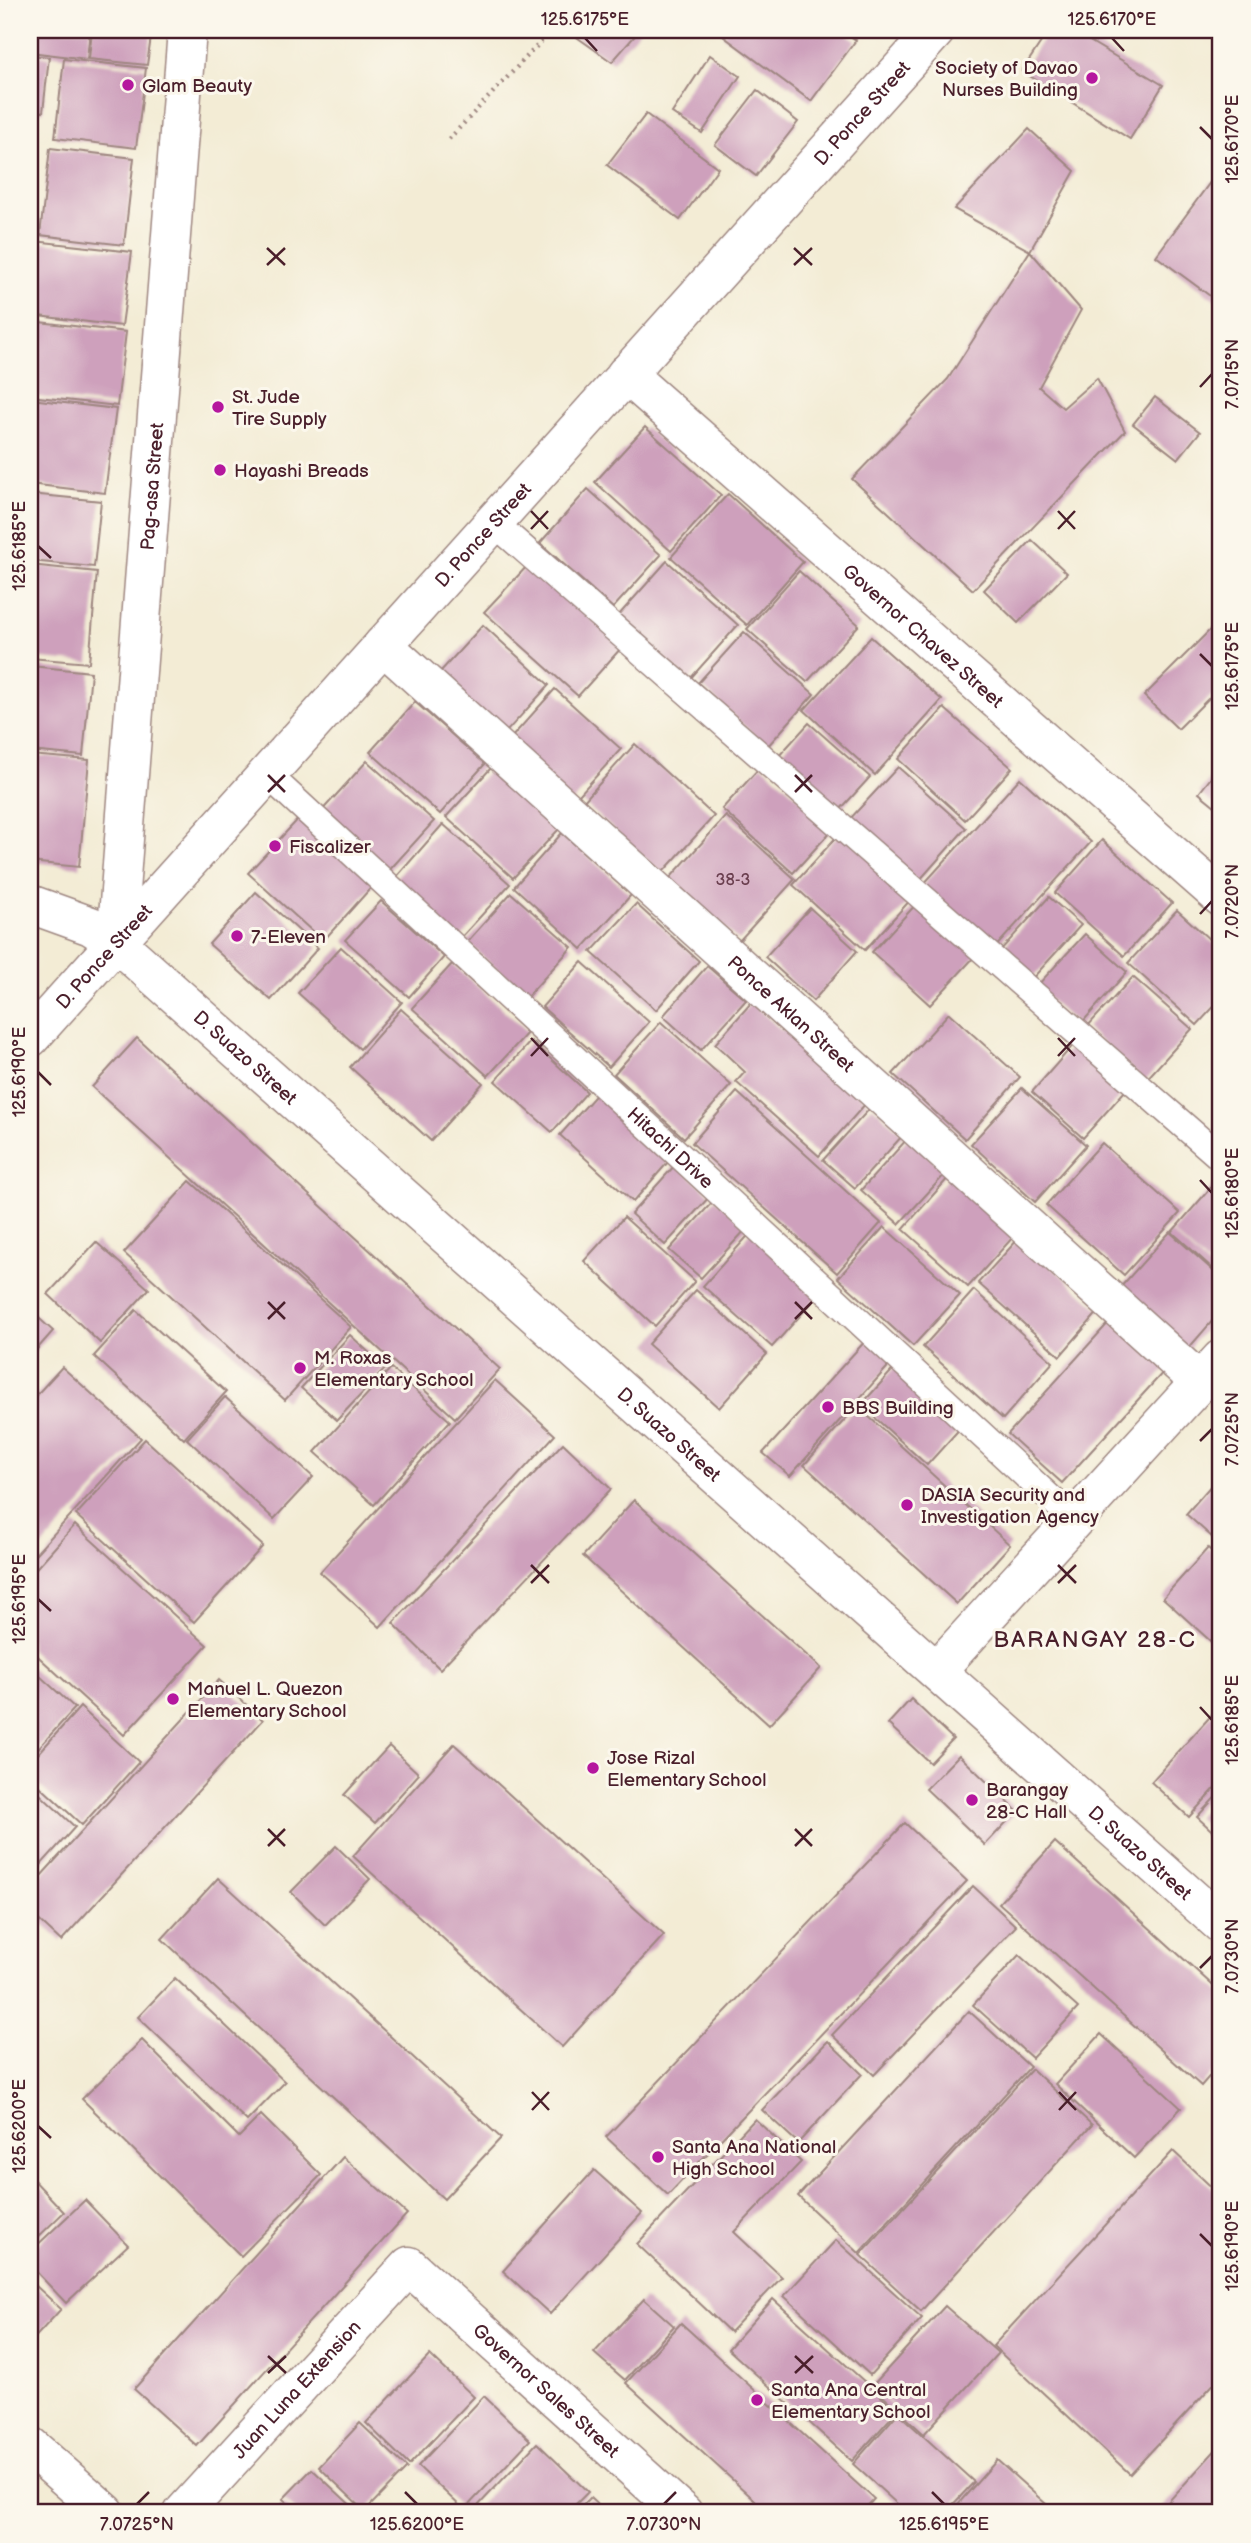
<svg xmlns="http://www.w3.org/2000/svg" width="1251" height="2543" viewBox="0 0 1251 2543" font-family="'Balsamiq Sans',sans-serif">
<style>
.building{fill:#cea0bc}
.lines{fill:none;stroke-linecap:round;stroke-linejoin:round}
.service-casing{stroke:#9e8680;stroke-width:29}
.minor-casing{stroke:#9e8680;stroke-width:41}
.tertiary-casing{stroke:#9e8680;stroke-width:41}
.path{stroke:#9e8680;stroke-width:4.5;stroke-dasharray:2 5;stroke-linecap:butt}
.service{stroke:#fff;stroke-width:26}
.minor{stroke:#fff;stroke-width:38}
.tertiary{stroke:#fff;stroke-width:38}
.ticks{fill:none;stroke:#4a1f2b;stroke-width:2.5}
.poi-dot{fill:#b5179e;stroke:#fbf7ec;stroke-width:2.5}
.labels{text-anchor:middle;stroke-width:6;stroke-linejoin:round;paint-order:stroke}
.number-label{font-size:16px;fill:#6b3f4f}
.poi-label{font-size:19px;fill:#4a1f2b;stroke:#fbf7ec;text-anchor:start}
.street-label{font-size:19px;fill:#4a1f2b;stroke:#fbf7ec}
.quarter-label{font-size:23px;letter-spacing:2px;fill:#4a1f2b;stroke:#fbf7ec}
.neatline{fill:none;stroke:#4a1f2b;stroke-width:2.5}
.ticks-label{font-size:18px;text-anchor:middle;fill:#4a1f2b}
</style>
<rect width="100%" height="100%" fill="#fbf7ec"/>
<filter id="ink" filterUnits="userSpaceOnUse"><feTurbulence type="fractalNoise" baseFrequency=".0143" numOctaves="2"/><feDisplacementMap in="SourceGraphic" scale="14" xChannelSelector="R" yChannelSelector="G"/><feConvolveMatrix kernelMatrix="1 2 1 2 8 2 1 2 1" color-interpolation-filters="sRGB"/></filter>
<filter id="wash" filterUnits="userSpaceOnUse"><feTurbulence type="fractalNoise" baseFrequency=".00686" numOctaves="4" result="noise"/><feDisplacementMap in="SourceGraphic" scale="28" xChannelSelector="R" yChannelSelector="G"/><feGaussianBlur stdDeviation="1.57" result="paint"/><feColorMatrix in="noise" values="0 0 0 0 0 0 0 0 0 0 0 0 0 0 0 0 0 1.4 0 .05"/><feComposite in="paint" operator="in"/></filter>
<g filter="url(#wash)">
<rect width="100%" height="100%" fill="#f3ecd5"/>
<g id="blocks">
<g class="building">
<polygon points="30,30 90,30 87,59 30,52"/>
<polygon points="92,30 152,30 147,65 89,59"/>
<polygon points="575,30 640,30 612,62 571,33"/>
<polygon points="728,30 840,30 856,40 811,101 723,36"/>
<polygon points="1049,30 1071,30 1163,85 1130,139 1022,71"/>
<polygon points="30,55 49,57 43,112 30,110"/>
<polygon points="710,55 740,76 702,133 672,113"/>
<polygon points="64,59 146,68 136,148 55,138"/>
<polygon points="757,90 798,122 756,176 715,145"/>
<polygon points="646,114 718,168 680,220 607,165"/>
<polygon points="1029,129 1075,171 1030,251 954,209"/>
<polygon points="50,148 134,158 124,245 40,235"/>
<polygon points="1211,181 1221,189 1221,304 1156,256"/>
<polygon points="34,241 132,252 122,326 30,315"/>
<polygon points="1030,251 1081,310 1039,387 1063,408 1097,378 1125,431 973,590 852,479 948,379"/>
<polygon points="30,321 126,332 117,406 30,396"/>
<polygon points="1155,397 1200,432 1178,459 1133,424"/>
<polygon points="30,399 116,409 105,493 30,484"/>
<polygon points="645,427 721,495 671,551 595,482"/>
<polygon points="588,489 661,555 613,608 540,543"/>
<polygon points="30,494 101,501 94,567 30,561"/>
<polygon points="728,494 803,562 747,625 671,557"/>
<polygon points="1032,540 1067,573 1018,623 984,590"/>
<polygon points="667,561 738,625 689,680 618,616"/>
<polygon points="529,564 622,647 578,696 484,612"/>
<polygon points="30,565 97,572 89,663 30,658"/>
<polygon points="799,571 859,625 807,682 747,629"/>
<polygon points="483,625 549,685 496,743 430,683"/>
<polygon points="1212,628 1221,637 1221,686 1178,729 1144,696"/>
<polygon points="744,632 814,694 767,747 698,683"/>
<polygon points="871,637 942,700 875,775 804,710"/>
<polygon points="30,666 91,672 83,756 30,751"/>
<polygon points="555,689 621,749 568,807 502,748"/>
<polygon points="415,702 485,764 440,814 370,752"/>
<polygon points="944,708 1012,768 965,820 898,759"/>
<polygon points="809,723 870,777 838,812 777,758"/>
<polygon points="635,744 714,816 662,873 583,802"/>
<polygon points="30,755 89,760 79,867 30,862"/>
<polygon points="367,761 434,821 385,875 318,815"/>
<polygon points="762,765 833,829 793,873 722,809"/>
<polygon points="1221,765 1221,811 1199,793"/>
<polygon points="898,767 966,828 918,882 849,820"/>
<polygon points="491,768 559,829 513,878 446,817"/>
<polygon points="1020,778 1091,842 992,951 921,887"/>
<polygon points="303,814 377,881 323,941 248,873"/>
<polygon points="726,816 795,879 739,941 670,878"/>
<polygon points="443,824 510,884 458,941 392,882"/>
<polygon points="841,832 913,897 865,950 793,885"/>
<polygon points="562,833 631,895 582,949 514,887"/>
<polygon points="1102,840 1172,903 1124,956 1055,893"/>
<polygon points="256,892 318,948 271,1000 209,944"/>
<polygon points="511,893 572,947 527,997 467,942"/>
<polygon points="1049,897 1081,925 1030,981 999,952"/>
<polygon points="381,901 444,957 409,997 345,940"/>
<polygon points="919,901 977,954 930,1005 872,952"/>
<polygon points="636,904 699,961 656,1010 591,952"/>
<polygon points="810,908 857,951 813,1001 765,957"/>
<polygon points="1177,910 1221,950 1221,999 1197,1025 1128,963"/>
<polygon points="1085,934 1127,972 1079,1026 1036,987"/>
<polygon points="341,947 402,1002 360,1049 298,993"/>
<polygon points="582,962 649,1022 609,1067 542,1007"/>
<polygon points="452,964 528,1032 488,1076 412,1008"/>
<polygon points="707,966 746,1000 701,1050 663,1016"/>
<polygon points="1133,977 1192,1029 1145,1081 1086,1028"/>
<polygon points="751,1003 782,1031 784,1028 867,1102 819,1156 736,1082 745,1072 715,1044"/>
<polygon points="401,1009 483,1083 431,1141 350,1067"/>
<polygon points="949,1013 1020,1077 965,1139 893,1074"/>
<polygon points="661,1022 731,1085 684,1138 614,1074"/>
<polygon points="137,1038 500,1369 455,1418 92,1087"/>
<polygon points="531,1041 587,1092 552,1132 495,1081"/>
<polygon points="1074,1044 1125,1091 1083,1138 1032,1092"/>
<polygon points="603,1087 676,1153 633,1202 560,1135"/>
<polygon points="1022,1088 1086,1145 1035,1202 971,1144"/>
<polygon points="737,1092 881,1223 837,1273 692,1143"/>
<polygon points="872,1106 903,1135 855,1188 823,1160"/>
<polygon points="908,1138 947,1172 899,1224 861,1190"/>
<polygon points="1102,1143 1180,1213 1124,1275 1046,1205"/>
<polygon points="676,1164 711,1195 665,1245 631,1214"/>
<polygon points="1221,1176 1221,1276 1172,1232"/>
<polygon points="949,1177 1014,1236 968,1287 903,1229"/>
<polygon points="190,1181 351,1327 285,1400 124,1253"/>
<polygon points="715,1199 747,1228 701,1278 669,1250"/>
<polygon points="624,1217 695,1281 655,1326 584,1261"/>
<polygon points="884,1227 960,1295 913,1346 838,1278"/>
<polygon points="754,1229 823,1290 772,1347 703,1286"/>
<polygon points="1170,1232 1221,1278 1221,1311 1187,1350 1118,1290"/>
<polygon points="1019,1238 1100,1310 1060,1356 978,1283"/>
<polygon points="96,1242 149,1289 100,1343 48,1294"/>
<polygon points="696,1290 767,1354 719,1408 648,1344"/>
<polygon points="974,1290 1053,1362 1003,1419 923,1347"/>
<polygon points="30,1310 53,1331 30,1357"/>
<polygon points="136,1310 226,1392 184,1439 94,1356"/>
<polygon points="1111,1320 1166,1369 1062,1483 1008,1434"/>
<polygon points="350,1335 386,1368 337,1420 301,1388"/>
<polygon points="868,1338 893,1361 790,1476 763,1453"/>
<polygon points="898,1364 964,1424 927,1465 861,1405"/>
<polygon points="62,1367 141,1438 30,1560 30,1402"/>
<polygon points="391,1368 450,1421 374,1505 315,1452"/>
<polygon points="495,1380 555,1435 380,1627 320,1572"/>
<polygon points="225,1397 313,1477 274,1519 187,1439"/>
<polygon points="857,1406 1010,1545 957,1604 804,1465"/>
<polygon points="145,1439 263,1546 194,1622 76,1515"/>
<polygon points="563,1443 611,1489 440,1669 393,1623"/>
<polygon points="1221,1474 1221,1545 1186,1514"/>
<polygon points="634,1500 821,1668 769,1725 583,1556"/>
<polygon points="75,1525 207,1645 124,1735 30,1649 30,1575"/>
<polygon points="1208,1548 1221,1560 1221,1643 1217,1647 1163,1598"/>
<polygon points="30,1667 75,1708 32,1755 30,1753"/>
<polygon points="219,1680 263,1720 61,1941 30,1912 30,1888"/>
<polygon points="911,1699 953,1739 930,1763 888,1724"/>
<polygon points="80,1707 139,1762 82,1825 30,1777 30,1763"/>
<polygon points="1217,1709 1221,1713 1221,1782 1189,1817 1151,1782"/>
<polygon points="454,1744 664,1935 562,2047 353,1856"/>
<polygon points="389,1746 419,1774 375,1823 344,1795"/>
<polygon points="959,1755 1017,1811 985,1845 926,1789"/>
<polygon points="30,1785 75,1827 30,1877"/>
<polygon points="1221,1791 1221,1839 1197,1817"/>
<polygon points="905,1823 967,1881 668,2195 606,2137"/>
<polygon points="1055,1842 1221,1993 1221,2063 1201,2086 999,1903"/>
<polygon points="336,1846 370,1879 325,1925 291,1892"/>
<polygon points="218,1878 501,2138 444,2199 162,1939"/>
<polygon points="973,1886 1016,1926 874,2075 832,2035"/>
<polygon points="1019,1955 1078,2008 1032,2058 973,2005"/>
<polygon points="175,1978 285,2082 247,2121 138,2017"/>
<polygon points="969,2011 1030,2067 859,2253 798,2196"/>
<polygon points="1101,2034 1181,2108 1134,2158 1055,2084"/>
<polygon points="142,2040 239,2137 261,2115 321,2175 241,2256 82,2099"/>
<polygon points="828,2041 862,2074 798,2143 762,2110"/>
<polygon points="1032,2069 1092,2125 921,2311 860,2255"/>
<polygon points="755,2119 801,2162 734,2232 782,2277 730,2332 637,2244"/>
<polygon points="1173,2151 1221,2196 1221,2376 1130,2474 993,2346"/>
<polygon points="343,2157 407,2214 197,2446 134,2389"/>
<polygon points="594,2170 642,2213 550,2314 503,2271"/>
<polygon points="30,2176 64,2212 30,2245"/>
<polygon points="85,2200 128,2245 66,2303 30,2265 30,2252"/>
<polygon points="836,2240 922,2318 870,2375 784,2296"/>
<polygon points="36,2286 61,2309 30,2343 30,2292"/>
<polygon points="644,2299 674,2326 625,2380 594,2353"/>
<polygon points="773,2299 897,2411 852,2461 728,2349"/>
<polygon points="945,2306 998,2353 924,2434 872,2386"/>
<polygon points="681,2323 874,2499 861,2513 769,2513 626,2383"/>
<polygon points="430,2355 474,2397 409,2465 366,2423"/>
<polygon points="484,2396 530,2440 464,2510 418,2466"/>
<polygon points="898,2413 974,2482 945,2513 907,2513 853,2464"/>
<polygon points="360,2423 407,2468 365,2511 319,2467"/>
<polygon points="537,2443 588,2492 567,2513 482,2513 476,2508"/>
<polygon points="1221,2444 1221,2513 1158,2513"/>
<polygon points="997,2460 1056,2513 950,2513"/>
<polygon points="312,2469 359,2513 298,2513 283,2499"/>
<polygon points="590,2498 606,2513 576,2513"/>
<polygon points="283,2504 293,2513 274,2513"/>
</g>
</g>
</g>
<g filter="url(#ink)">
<use href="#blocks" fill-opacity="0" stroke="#9e8680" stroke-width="2"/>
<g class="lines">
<defs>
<g id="service">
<polyline points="493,522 1221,1158"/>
<path id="s1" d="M267,774L1074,1520"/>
</g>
<g id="minor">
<path id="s2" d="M626,374L1221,897"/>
<path id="s3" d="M383,645L1200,1382"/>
<path id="s4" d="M30,904L91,926L116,942L1221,1924"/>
<path id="s5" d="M116,942L187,30"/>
<polyline points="937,1670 1221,1359"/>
<polyline points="30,2446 106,2513"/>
<path id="s6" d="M183,2513L409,2266L683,2513"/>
</g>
<g id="tertiary">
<path id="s7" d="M30,1038L936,30"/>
</g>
</defs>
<use href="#service" class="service-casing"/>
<use href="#minor" class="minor-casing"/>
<use href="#tertiary" class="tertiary-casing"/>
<polyline class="path" points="449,139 552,30"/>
<use href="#service" class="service"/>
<use href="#minor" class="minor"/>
<use href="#tertiary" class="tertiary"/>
</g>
</g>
<path class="ticks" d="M585,38L597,51M1112,38L1124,51M1200,127L1212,139M267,248L285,265M794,248L812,265M267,265L285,248M794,265L812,248M1200,387L1212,374M531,511L548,529M1058,511L1075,529M531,529L548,511M1058,529L1075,511M38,546L51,558M1200,654L1212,666M268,775L285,792M795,775L812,792M268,792L285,775M795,792L812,775M1200,914L1212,901M531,1038L548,1056M1058,1038L1075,1056M531,1056L548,1038M1058,1056L1075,1038M38,1072L51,1085M1200,1180L1212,1193M268,1302L285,1319M795,1302L812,1319M268,1319L285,1302M795,1319L812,1302M1200,1441L1212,1429M531,1565L549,1583M1058,1565L1076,1583M531,1583L549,1565M1058,1583L1076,1565M38,1599L51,1611M1200,1707L1212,1720M268,1829L285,1846M795,1829L812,1846M268,1846L285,1829M795,1846L812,1829M1200,1968L1212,1956M532,2092L549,2110M1059,2092L1076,2110M532,2110L549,2092M1059,2110L1076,2092M38,2126L51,2138M1200,2234L1212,2246M268,2356L286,2373M795,2356L813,2373M268,2373L286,2356M795,2373L813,2356M405,2492L417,2504M932,2492L944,2504M137,2504L149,2492M664,2504L676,2492"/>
<g class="poi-dot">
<circle cx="1092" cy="78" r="7"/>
<circle cx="128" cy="85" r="7"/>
<circle cx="218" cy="407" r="7"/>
<circle cx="220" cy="470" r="7"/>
<circle cx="275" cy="846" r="7"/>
<circle cx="237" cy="936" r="7"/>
<circle cx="300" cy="1368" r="7"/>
<circle cx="828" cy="1407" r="7"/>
<circle cx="907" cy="1505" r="7"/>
<circle cx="173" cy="1699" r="7"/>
<circle cx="593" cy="1768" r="7"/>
<circle cx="972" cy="1800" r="7"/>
<circle cx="658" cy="2157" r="7"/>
<circle cx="757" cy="2400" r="7"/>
</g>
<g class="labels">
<g class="number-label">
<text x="733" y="885">38-3</text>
</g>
<g class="poi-label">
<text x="1078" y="74" text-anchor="end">Society of Davao<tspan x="1078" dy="22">Nurses Building</tspan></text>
<text x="142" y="92">Glam Beauty</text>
<text x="232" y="403">St. Jude<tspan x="232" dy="22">Tire Supply</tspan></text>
<text x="234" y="477">Hayashi Breads</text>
<text x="289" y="853">Fiscalizer</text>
<text x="251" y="943">7-Eleven</text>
<text x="314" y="1364">M. Roxas<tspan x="314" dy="22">Elementary School</tspan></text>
<text x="842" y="1414">BBS Building</text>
<text x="921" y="1501">DASIA Security and<tspan x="921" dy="22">Investigation Agency</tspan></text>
<text x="187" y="1695">Manuel L. Quezon<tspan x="187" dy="22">Elementary School</tspan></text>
<text x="607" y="1764">Jose Rizal<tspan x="607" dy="22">Elementary School</tspan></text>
<text x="986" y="1796">Barangay<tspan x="986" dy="22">28-C Hall</tspan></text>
<text x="672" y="2153">Santa Ana National<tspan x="672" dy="22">High School</tspan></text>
<text x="771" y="2396">Santa Ana Central<tspan x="771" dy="22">Elementary School</tspan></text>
</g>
<g class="street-label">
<text dy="7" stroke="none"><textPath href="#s7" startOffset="1244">D. Ponce Street</textPath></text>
<text dy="7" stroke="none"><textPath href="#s5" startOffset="457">Pag-asa Street</textPath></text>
<text dy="7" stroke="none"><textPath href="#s7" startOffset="677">D. Ponce Street</textPath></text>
<text dy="7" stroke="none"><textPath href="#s2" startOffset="396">Governor Chavez Street</textPath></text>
<text dy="7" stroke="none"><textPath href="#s7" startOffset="110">D. Ponce Street</textPath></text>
<text dy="7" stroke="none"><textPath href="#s3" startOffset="550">Ponce Aklan Street</textPath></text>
<text dy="7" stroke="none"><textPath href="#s4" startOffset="268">D. Suazo Street</textPath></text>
<text dy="7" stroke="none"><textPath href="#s1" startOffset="550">Hitachi Drive</textPath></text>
<text dy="7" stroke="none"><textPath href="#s4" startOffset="835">D. Suazo Street</textPath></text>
<text dy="7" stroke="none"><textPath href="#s4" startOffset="1465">D. Suazo Street</textPath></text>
<text dy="7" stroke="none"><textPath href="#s6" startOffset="168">Juan Luna Extension</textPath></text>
<text dy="7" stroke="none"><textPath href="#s6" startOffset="520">Governor Sales Street</textPath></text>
</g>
<g class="quarter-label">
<text x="1095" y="1647">BARANGAY 28-C</text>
</g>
</g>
<rect width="1251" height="2543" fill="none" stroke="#fbf7ec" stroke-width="77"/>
<rect x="38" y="38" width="1174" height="2466" class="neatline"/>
<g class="ticks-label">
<text x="585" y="25">125.6175°E</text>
<text x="1112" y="25">125.6170°E</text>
<text transform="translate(1232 139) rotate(-90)" y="6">125.6170°E</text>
<text transform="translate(1232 374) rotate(-90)" y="6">7.0715°N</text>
<text transform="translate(19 546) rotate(-90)" y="6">125.6185°E</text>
<text transform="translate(1232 666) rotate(-90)" y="6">125.6175°E</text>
<text transform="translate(1232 901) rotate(-90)" y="6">7.0720°N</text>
<text transform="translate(19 1072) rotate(-90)" y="6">125.6190°E</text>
<text transform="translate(1232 1193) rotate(-90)" y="6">125.6180°E</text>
<text transform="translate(1232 1429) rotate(-90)" y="6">7.0725°N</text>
<text transform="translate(19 1599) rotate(-90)" y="6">125.6195°E</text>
<text transform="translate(1232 1720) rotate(-90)" y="6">125.6185°E</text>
<text transform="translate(1232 1956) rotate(-90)" y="6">7.0730°N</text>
<text transform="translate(19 2126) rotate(-90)" y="6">125.6200°E</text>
<text transform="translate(1232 2246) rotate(-90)" y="6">125.6190°E</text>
<text x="137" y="2530">7.0725°N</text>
<text x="417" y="2530">125.6200°E</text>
<text x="664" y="2530">7.0730°N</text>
<text x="944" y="2530">125.6195°E</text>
</g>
</svg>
